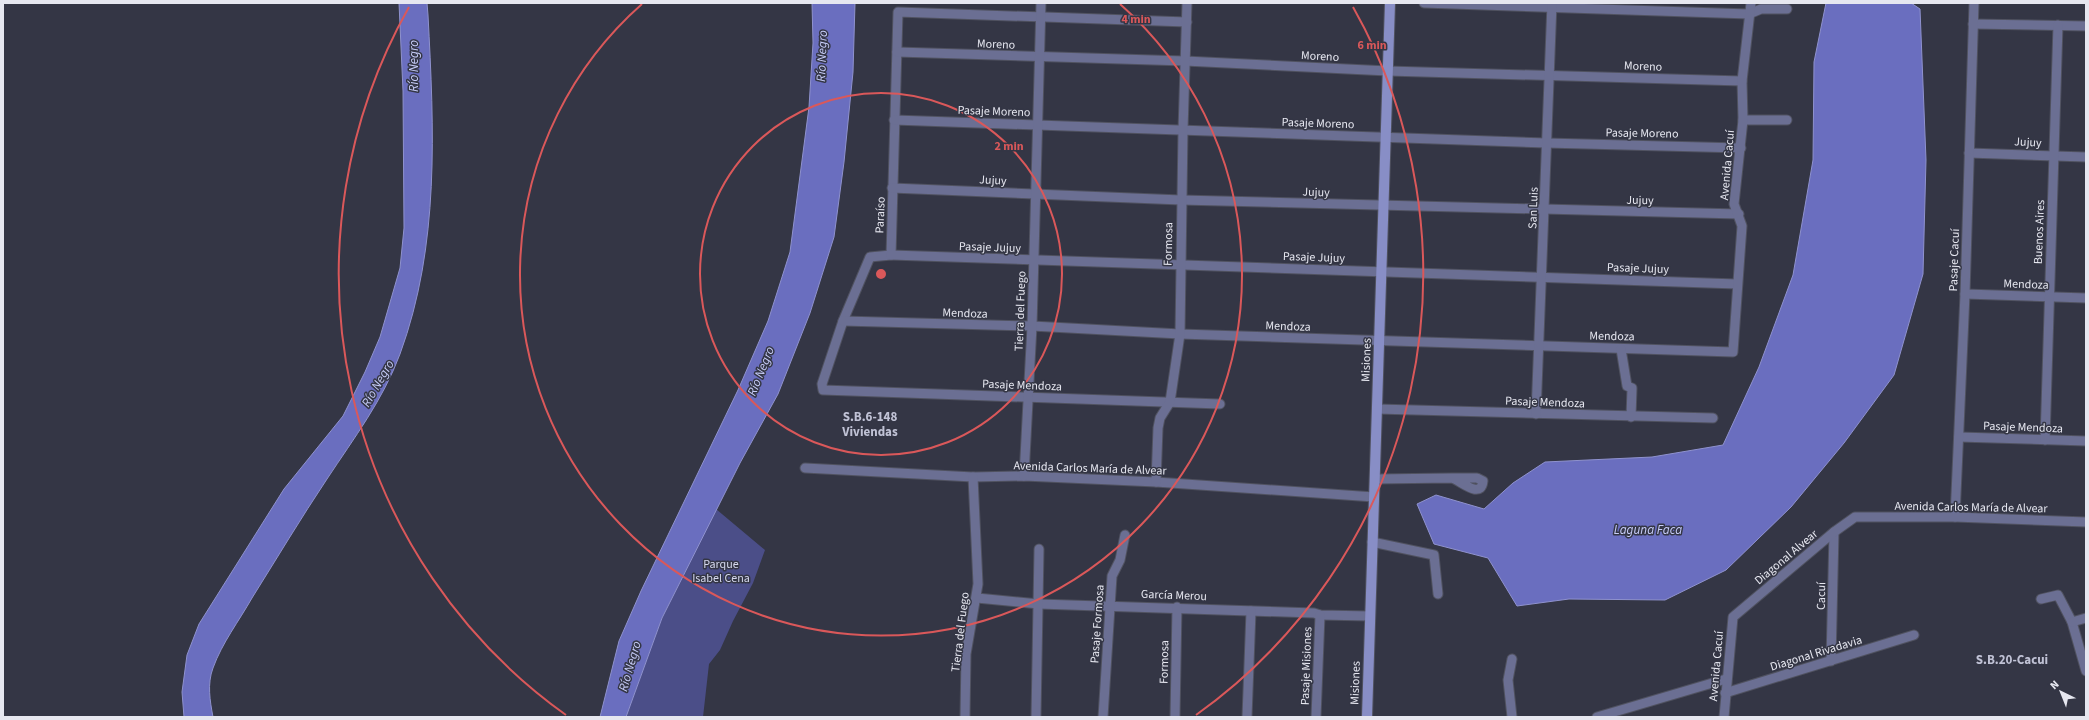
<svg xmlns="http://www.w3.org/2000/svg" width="2089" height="720" viewBox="0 0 2089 720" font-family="'Source Sans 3',sans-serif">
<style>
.green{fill:#4b4e88}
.water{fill:#6a6ebf;stroke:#8f92ce}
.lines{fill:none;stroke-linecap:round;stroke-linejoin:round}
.street-casing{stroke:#505260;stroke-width:11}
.secondary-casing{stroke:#505260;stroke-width:12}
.street{stroke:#6b6f93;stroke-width:9}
.secondary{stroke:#888ec6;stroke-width:10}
.ring{fill:none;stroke:#da585a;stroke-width:2}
.labels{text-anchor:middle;stroke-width:3;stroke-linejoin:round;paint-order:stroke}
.street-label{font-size:12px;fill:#e6e7f0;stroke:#343645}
.park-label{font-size:12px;fill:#d5d8ee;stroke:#343645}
.water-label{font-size:13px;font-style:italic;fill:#c7cdf9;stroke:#343645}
.neighbourhood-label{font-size:13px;font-weight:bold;fill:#c0c2d5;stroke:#343645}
.centre{fill:#da585a;stroke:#343645;stroke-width:2}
.ring-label{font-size:12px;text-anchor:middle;font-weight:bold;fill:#da585a;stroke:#343645;stroke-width:3;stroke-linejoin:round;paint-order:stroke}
</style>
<rect width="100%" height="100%" fill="#343645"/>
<polygon class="green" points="716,509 765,550 753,583 733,621 720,650 709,664 703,717 626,717 662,618"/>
<g class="water">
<path d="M399,3H427L428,15C434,129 440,245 400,354C383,400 354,438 327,479C301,518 277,558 252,598C239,621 222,643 213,668C207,684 210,701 213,717H184L182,692L187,655L199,624L284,489L343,416L365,372L380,337L400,268L404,228L403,91Z"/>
<polygon points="812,3 855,3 853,72 844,162 834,237 810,313 778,394 740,463 662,618 626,717 600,717 619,641 641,591 738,390 768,321 790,252 809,107 813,43"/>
<polygon points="1826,3 1911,3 1920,9 1926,160 1923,274 1894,375 1844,443 1791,507 1726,570 1665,600 1569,599 1517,606 1488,558 1434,544 1417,504 1436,495 1484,509 1513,483 1545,462 1652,457 1723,445 1759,367 1793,275 1813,160 1814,62"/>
</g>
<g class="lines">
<defs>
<g id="street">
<polyline points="1424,3 1749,14 1761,9 1787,9"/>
<polyline points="1187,22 898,12 891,255 870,257 843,321 822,384 823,390 1220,404"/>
<polyline points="1973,24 2086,26"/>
<polyline points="897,52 1185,61 1388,71 1742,81"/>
<polyline points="894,120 1546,143 1741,148"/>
<polyline points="1743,120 1787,120"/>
<polyline points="1969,153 2086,157"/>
<polyline points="892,188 1181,200 1739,214"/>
<polyline points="891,255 1737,284"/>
<polyline points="1965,294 2086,298"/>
<polyline points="843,321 1032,326 1180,334 1733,352 1742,226 1734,204 1743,120 1742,81 1751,3"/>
<polyline points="1621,349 1627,386 1632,388 1631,417"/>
<polyline points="1377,409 1713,418"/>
<polyline points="1536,414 1552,3"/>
<polyline points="1959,437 2086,441"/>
<polyline points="2045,440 2058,25"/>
<polyline points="805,468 973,477 1024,476 1156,482 1374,497"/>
<polyline points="1024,476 1032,326 1041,3"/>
<path d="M1375,479L1452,478C1461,481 1481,500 1483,481L1477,478H1452"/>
<polyline points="1156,482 1158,428 1160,418 1170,402 1180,334 1183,130 1187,3"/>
<polyline points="1955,517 1965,294 1974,3"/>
<polyline points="1372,542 1434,555 1438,594"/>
<polyline points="977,598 1039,604 1314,613 1320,615 1370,616"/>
<polyline points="2041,599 2058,595 2072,622 2086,671"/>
<polyline points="2072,622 2086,618"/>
<polyline points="1512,659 1508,680 1512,717"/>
<polyline points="1831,661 1834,532"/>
<polyline points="1725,693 1914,635"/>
<polyline points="965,717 966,654 978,584 973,477"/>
<polyline points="1036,717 1039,549"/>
<polyline points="1103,717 1112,576 1120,560 1125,535"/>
<polyline points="1175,717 1177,607"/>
<polyline points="1247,717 1251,611"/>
<polyline points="1316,717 1320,615"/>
<polyline points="1597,717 1726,679"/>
<polyline points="1724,717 1733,617 1834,532 1855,517 1955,517 2086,522"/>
</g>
<polyline id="secondary" points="1367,717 1390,3"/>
</defs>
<use href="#street" class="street-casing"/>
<use href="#secondary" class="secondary-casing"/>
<use href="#street" class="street"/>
<use href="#secondary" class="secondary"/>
</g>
<g class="ring">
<circle cx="881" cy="274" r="181"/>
<path d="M1120 4A361 361 0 1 1 642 4"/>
<path d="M566 715A542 542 0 0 1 409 7M1353 7A542 542 0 0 1 1196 715"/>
</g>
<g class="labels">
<g class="street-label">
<text transform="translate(996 44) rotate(2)" y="4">Moreno</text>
<text transform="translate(1320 56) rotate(3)" y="4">Moreno</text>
<text transform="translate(1643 66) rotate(2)" y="4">Moreno</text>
<text transform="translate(994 111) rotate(2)" y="4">Pasaje Moreno</text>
<text transform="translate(1318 123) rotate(2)" y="4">Pasaje Moreno</text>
<text transform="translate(1642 133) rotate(1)" y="4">Pasaje Moreno</text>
<text transform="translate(2028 142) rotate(3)" y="4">Jujuy</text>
<text transform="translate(1727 165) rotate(-85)" y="4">Avenida Cacuí</text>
<text transform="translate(993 180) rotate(3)" y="4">Jujuy</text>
<text transform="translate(1316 192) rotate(2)" y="4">Jujuy</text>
<text transform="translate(1640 200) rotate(1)" y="4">Jujuy</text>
<text transform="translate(1533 208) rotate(-88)" y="4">San Luis</text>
<text transform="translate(880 215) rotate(-88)" y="4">Paraíso</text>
<text transform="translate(2039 232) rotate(-88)" y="4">Buenos Aires</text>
<text transform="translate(1168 244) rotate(-89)" y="4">Formosa</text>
<text transform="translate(990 247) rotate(2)" y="4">Pasaje Jujuy</text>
<text transform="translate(1314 257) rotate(2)" y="4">Pasaje Jujuy</text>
<text transform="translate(1954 260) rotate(-88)" y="4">Pasaje Cacuí</text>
<text transform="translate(1638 268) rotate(2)" y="4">Pasaje Jujuy</text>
<text transform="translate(2026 284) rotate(2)" y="4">Mendoza</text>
<text transform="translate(1020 311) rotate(-88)" y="4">Tierra del Fuego</text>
<text transform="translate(965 313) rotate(2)" y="4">Mendoza</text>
<text transform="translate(1288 326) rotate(2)" y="4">Mendoza</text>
<text transform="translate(1612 336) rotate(1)" y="4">Mendoza</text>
<text transform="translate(1366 360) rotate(-88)" y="4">Misiones</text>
<text transform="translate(1022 385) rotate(2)" y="4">Pasaje Mendoza</text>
<text transform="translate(1545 402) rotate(2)" y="4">Pasaje Mendoza</text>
<text transform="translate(2023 427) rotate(2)" y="4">Pasaje Mendoza</text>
<text transform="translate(1090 468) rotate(2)" y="4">Avenida Carlos María de Alvear</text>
<text transform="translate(1971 507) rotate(1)" y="4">Avenida Carlos María de Alvear</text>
<text transform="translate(1786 557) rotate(-40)" y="4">Diagonal Alvear</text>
<text transform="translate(1174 595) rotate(2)" y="4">García Merou</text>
<text transform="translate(1821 596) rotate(-89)" y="4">Cacuí</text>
<text transform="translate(1097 624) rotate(-86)" y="4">Pasaje Formosa</text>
<text transform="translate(960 632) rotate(-83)" y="4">Tierra del Fuego</text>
<text transform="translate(1816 653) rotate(-17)" y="4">Diagonal Rivadavia</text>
<text transform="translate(1164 662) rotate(-89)" y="4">Formosa</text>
<text transform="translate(1306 666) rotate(-88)" y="4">Pasaje Misiones</text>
<text transform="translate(1716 666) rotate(-85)" y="4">Avenida Cacuí</text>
<text transform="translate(1355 683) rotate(-88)" y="4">Misiones</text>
</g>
<g class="park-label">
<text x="721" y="568">Parque<tspan x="721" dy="14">Isabel Cena</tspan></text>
</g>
<g class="water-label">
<text transform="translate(821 56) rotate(-88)" y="5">Río Negro</text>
<text transform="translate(413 66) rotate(-90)" y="5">Río Negro</text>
<text transform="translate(760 371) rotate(-68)" y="5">Río Negro</text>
<text transform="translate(377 383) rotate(-60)" y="5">Río Negro</text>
<text x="1648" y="534">Laguna Faca</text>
<text transform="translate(629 666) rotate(-74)" y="5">Río Negro</text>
</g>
<g class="neighbourhood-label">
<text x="870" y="421">S.B.6-148<tspan x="870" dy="15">Viviendas</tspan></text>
<text x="2012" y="664">S.B.20-Cacui</text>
</g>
</g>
<circle cx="881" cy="274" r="6" class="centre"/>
<g class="ring-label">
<text x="1136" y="23">4 min</text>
<text x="1372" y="49">6 min</text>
<text x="1009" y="150">2 min</text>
</g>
<rect width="2089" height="720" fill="none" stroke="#e6e7f0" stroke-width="8"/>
<g transform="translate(2061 692) rotate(317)" stroke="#343645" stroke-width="3" paint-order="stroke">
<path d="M0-3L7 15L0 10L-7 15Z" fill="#e6e7f0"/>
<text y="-6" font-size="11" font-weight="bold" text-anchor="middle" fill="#e6e7f0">N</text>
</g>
</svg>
